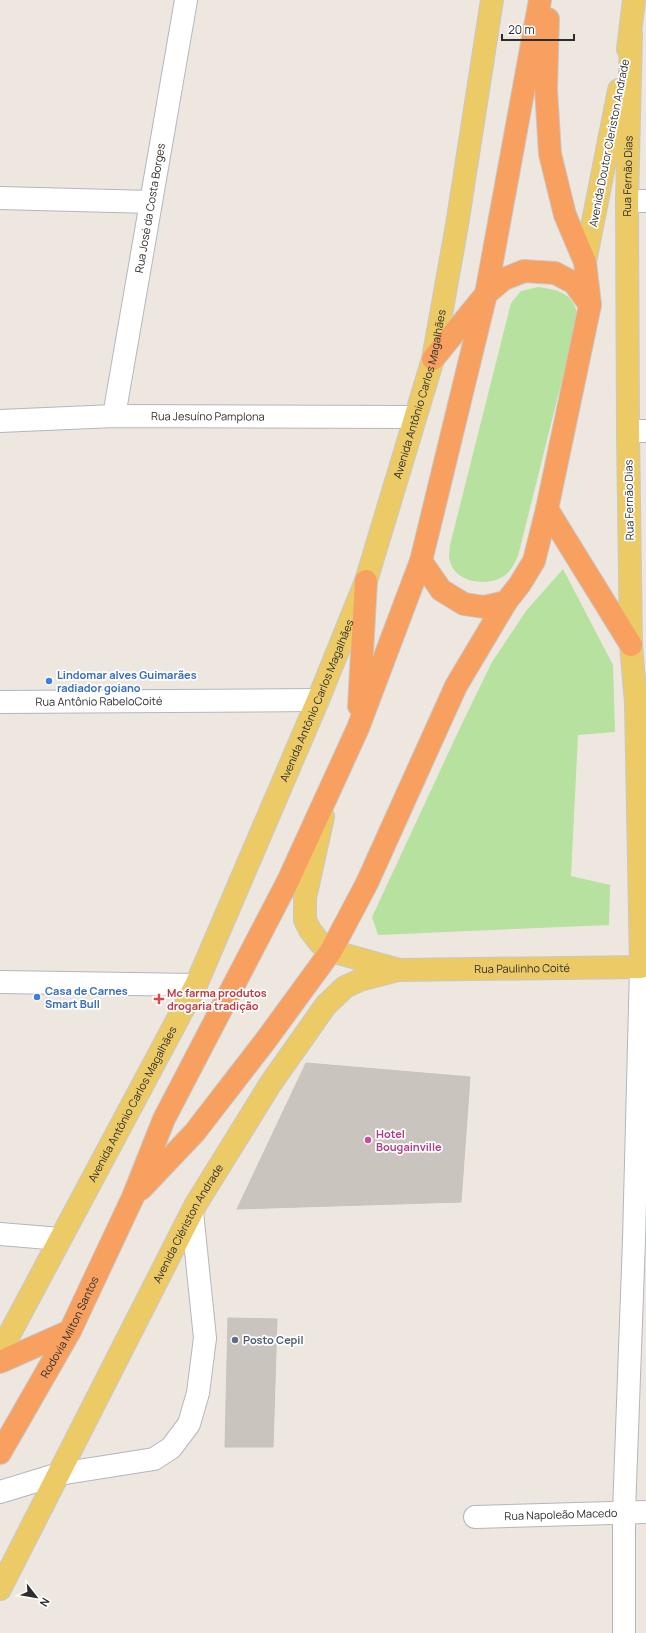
<svg xmlns="http://www.w3.org/2000/svg" width="646" height="1633" viewBox="0 0 646 1633" font-family="Manrope,sans-serif">
<style>
.green{fill:#b6e19f}
.building{fill:#c9c5be;stroke:#c9c3b9}
.lines{fill:none;stroke-linecap:round;stroke-linejoin:round}
.minor-casing{stroke:#b3b6bf;stroke-width:24}
.major-casing{stroke:#c8c8c8;stroke-width:24}
.highway-casing{stroke:#c8c8c8;stroke-width:24}
.minor{stroke:#fff;stroke-width:22}
.major{stroke:#eccb67;stroke-width:22}
.highway{stroke:#f8a060;stroke-width:22}
.shop-dot{fill:#3f7fe0;stroke:#fff;stroke-width:1.5}
.health-dot{fill:#e0444e;stroke:#fff;stroke-width:1.5}
.hotel-dot{fill:#d1479c;stroke:#fff;stroke-width:1.5}
.service-dot{fill:#5c6f8a;stroke:#fff;stroke-width:1.5}
.labels{text-anchor:middle;stroke-width:3.5;stroke-linejoin:round;paint-order:stroke}
.street-label{font-size:11px;fill:#2d2d2d;stroke:#fff}
.shop-label{font-size:11px;font-weight:bold;fill:#366cbe;stroke:#fff;text-anchor:start}
.health-label{font-size:11px;font-weight:bold;fill:#be3a42;stroke:#fff;text-anchor:start}
.hotel-label{font-size:11px;font-weight:bold;fill:#b23c85;stroke:#fff;text-anchor:start}
.service-label{font-size:11px;font-weight:bold;fill:#4e5e75;stroke:#fff;text-anchor:start}
</style>
<rect width="100%" height="100%" fill="#ede7e0"/>
<g class="green">
<path d="M538,287C560,290 577,294 577,320L518,556C514,564 511,571 504,576C488,587 455,583 450,561C448,556 450,550 450,545L511,303L521,291Z"/>
<polygon points="563,569 613,665 615,732 578,735 571,876 610,885 609,925 378,935 372,917 459,730 492,662 526,611"/>
</g>
<g class="building">
<polygon points="306,1063 470,1077 461,1202 237,1209"/>
<polygon points="228,1318 277,1319 273,1447 225,1447"/>
</g>
<g class="lines">
<defs>
<g id="minor">
<polyline points="0,198 151,202"/>
<polyline points="627,201 646,201"/>
<path id="s1" d="M114,416L186,0"/>
<path id="s2" d="M0,421L114,416L415,417"/>
<polyline points="628,431 646,431"/>
<path id="s3" d="M0,702L318,700"/>
<polyline points="0,982 196,985"/>
<polyline points="0,1234 60,1239"/>
<polyline points="0,1492 59,1474 154,1459 171,1448 189,1424 198,1393 205,1338 192,1212"/>
<path id="s4" d="M475,1517L646,1512"/>
<polyline points="624,1633 624,1512 634,1240 641,967 646,967"/>
</g>
<g id="major">
<polyline points="628,49 634,0"/>
<polyline points="585,262 619,90"/>
<polyline points="323,817 305,898 305,920 310,930 320,943 331,951 396,969"/>
<path id="s5" d="M0,1352L196,985L318,700L366,581L433,359L457,225L492,0"/>
<path id="s6" d="M0,1589L196,1204L271,1083L326,1005L345,987L360,980L398,970L641,967L636,703L631,645L628,431L627,201L631,34"/>
</g>
<g id="highway">
<polyline points="433,359 486,294 504,279 524,271 555,273 574,283 590,305"/>
<polyline points="547,509 631,645"/>
<polyline points="421,561 441,590 464,604 484,607 506,602"/>
<polyline points="359,706 366,581"/>
<polyline points="141,1189 195,1132 266,1040 331,951 367,883 456,686 506,602 520,584 534,561 547,509 590,305 585,262 565,215 550,154 546,89 548,19"/>
<polyline points="0,1362 70,1331"/>
<path id="s7" d="M0,1453L70,1331L133,1197L164,1119L288,881L358,728L421,561L486,294L540,0"/>
</g>
</defs>
<use href="#minor" class="minor-casing"/>
<use href="#major" class="major-casing"/>
<use href="#highway" class="highway-casing"/>
<use href="#minor" class="minor"/>
<use href="#major" class="major"/>
<use href="#highway" class="highway"/>
</g>
<g class="shop-dot">
<circle cx="49" cy="681" r="4"/>
<circle cx="37" cy="997" r="4"/>
</g>
<path class="health-dot" d="M157 993h4v4h4v4h-4v4h-4v-4h-4v-4h4z"/>
<circle class="hotel-dot" cx="368" cy="1140" r="4"/>
<circle class="service-dot" cx="235" cy="1340" r="4"/>
<g class="labels">
<g class="street-label">
<text transform="translate(609 143) rotate(-79)" y="4">Avenida Doutor Cleriston Andrade</text>
<text dy="4" stroke="none"><textPath href="#s6" startOffset="1786">Rua Fernão Dias</textPath></text>
<text dy="4" stroke="none"><textPath href="#s1" startOffset="211">Rua José da Costa Borges</textPath></text>
<text dy="4" stroke="none"><textPath href="#s5" startOffset="1049">Avenida Antônio Carlos Magalhães</textPath></text>
<text dy="4" stroke="none"><textPath href="#s2" startOffset="208">Rua Jesuíno Pamplona</textPath></text>
<text transform="translate(629 500) rotate(-91)" y="4">Rua Fernão Dias</text>
<text dy="4" stroke="none"><textPath href="#s3" startOffset="99">Rua Antônio RabeloCoité</textPath></text>
<text dy="4" stroke="none"><textPath href="#s5" startOffset="725">Avenida Antônio Carlos Magalhães</textPath></text>
<text dy="4" stroke="none"><textPath href="#s6" startOffset="876">Rua Paulinho Coité</textPath></text>
<text dy="4" stroke="none"><textPath href="#s5" startOffset="281">Avenida Antônio Carlos Magalhães</textPath></text>
<text dy="4" stroke="none"><textPath href="#s6" startOffset="411">Avenida Clériston Andrade</textPath></text>
<text dy="4" stroke="none"><textPath href="#s7" startOffset="144">Rodovia Milton Santos</textPath></text>
<text dy="4" stroke="none"><textPath href="#s4" startOffset="86">Rua Napoleão Macedo</textPath></text>
</g>
<g class="shop-label">
<text x="57" y="679">Lindomar alves Guimarães<tspan x="57" dy="13">radiador goiano</tspan></text>
<text x="45" y="995">Casa de Carnes<tspan x="45" dy="13">Smart Bull</tspan></text>
</g>
<g class="health-label">
<text x="167" y="997">Mc farma produtos<tspan x="167" dy="13">drogaria tradição</tspan></text>
</g>
<g class="hotel-label">
<text x="376" y="1138">Hotel<tspan x="376" dy="13">Bougainville</tspan></text>
</g>
<g class="service-label">
<text x="243" y="1344">Posto Cepil</text>
</g>
</g>
<g transform="translate(36 1597) rotate(121)" stroke="#ffffff" stroke-width="3" paint-order="stroke">
<path d="M0-3L7 15L0 10L-7 15Z" fill="#2d2d2d"/>
<text y="-6" font-size="11" font-weight="bold" text-anchor="middle" fill="#2d2d2d">N</text>
</g>
<path d="M502 34v6h72v-6" fill="none" stroke="#2d2d2d" stroke-width="2"/>
<text x="508" y="34" font-size="12" fill="#2d2d2d" stroke="#ffffff" stroke-width="3" paint-order="stroke">20 m</text>
</svg>
